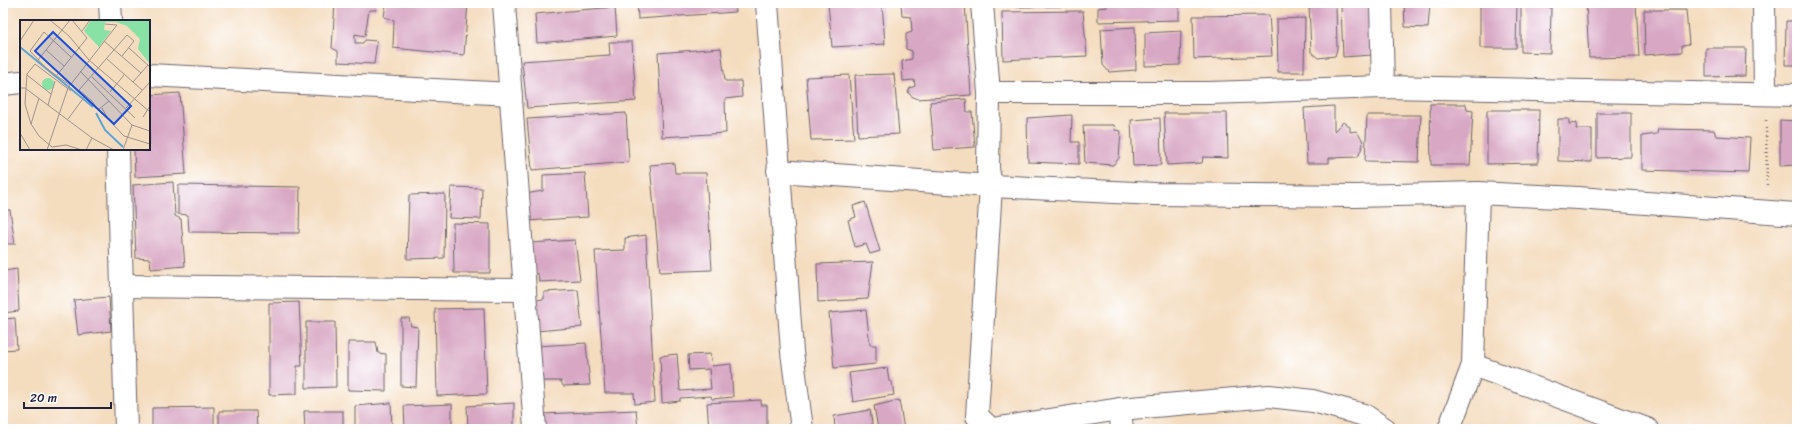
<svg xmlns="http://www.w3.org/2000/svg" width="1800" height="432" viewBox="0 0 1800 432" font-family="Sriracha,sans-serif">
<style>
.building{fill:#d8a7c4}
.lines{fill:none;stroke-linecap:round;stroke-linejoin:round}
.minor-casing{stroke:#6c6369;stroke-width:24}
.path{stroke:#6c6369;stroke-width:2.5;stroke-dasharray:1 3;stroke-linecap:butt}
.minor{stroke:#fff;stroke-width:22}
.inset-river{fill:none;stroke:#5fa3d4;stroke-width:2}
.inset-road{fill:none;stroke:#a0928a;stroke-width:1}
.view{fill:#1d4ed8;fill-opacity:0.15;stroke:#1d4ed8;stroke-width:2}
.inset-edge{fill:none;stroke:#22223b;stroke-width:2}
</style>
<rect width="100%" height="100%" fill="#fff"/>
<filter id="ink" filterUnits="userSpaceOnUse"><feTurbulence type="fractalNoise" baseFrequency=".025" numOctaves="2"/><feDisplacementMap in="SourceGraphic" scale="8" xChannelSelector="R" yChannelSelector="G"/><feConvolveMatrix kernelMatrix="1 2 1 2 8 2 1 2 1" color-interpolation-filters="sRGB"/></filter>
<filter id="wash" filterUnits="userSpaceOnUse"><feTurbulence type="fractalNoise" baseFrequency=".012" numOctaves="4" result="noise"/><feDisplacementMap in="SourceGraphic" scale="16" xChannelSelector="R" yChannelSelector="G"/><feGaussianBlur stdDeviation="0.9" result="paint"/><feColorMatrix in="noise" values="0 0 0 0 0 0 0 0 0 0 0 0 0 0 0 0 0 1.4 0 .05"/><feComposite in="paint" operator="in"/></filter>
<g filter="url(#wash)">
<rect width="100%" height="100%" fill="#f4dcbe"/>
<g id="blocks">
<g class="building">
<polygon points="335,3 377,3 376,10 369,10 365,36 355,34 355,43 363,43 365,40 377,41 374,64 338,62 338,51 332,48"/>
<polygon points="386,3 468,3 464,55 393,48 394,20 384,17"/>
<polygon points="637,3 735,3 736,12 638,19"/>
<polygon points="828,3 882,3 885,44 832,47"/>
<polygon points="901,3 965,3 971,95 918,99 911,96 908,92 910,88 915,86 914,80 903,81 902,61 912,59 912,51 906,49 906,34 912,32 911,17 902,16"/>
<polygon points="1016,3 1070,3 1070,6 1016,7"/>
<polygon points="1106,3 1179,3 1179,20 1098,22 1098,8 1107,7"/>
<polygon points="1404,3 1430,3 1428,28 1405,27"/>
<polygon points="1586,3 1636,3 1639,57 1589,58"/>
<polygon points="1336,4 1337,49 1335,56 1318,58 1311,52 1309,5"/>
<polygon points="1480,4 1517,4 1516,48 1480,48"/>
<polygon points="1521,5 1551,7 1550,53 1521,52"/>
<polygon points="1341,6 1372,6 1372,55 1343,57"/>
<polygon points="615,7 617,36 537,43 535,14"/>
<polygon points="1644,10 1686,10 1689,44 1682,45 1682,52 1645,55"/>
<polygon points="1083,11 1087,56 1003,60 1002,12"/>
<polygon points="1269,15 1272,56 1194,59 1193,16"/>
<polygon points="1305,18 1304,72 1278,72 1277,19"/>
<polygon points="1786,21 1797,21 1797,65 1785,65"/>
<polygon points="1135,27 1136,70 1109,72 1103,65 1101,29"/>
<polygon points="1181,31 1180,65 1145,66 1145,33"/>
<polygon points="609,42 632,42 636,101 527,108 522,61 610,55"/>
<polygon points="721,48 725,81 741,81 742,97 725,99 726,133 662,137 658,53"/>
<polygon points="1706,48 1746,48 1745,76 1706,77"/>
<polygon points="894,74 899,134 858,136 855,75"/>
<polygon points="849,75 854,139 811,140 806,77"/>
<polygon points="180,93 186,174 135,177 134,149 149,149 149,95"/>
<polygon points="966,99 967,112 972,112 975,147 934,150 930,102"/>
<polygon points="1430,104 1466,104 1467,110 1473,111 1470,165 1431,165"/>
<polygon points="1334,106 1334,131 1343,122 1350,127 1350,132 1356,131 1362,139 1363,145 1358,157 1329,158 1329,163 1307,163 1304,108"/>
<polygon points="1487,110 1539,110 1538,163 1487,164"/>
<polygon points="626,113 629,162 532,170 527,119"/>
<polygon points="1164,113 1227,113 1228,158 1203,157 1202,163 1167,165"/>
<polygon points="1597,113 1631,113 1631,157 1597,158"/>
<polygon points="1072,115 1071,142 1079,142 1079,164 1028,162 1027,118"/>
<polygon points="1367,115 1421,115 1419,162 1365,161"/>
<polygon points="1160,118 1161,165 1133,166 1131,120"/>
<polygon points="1558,119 1569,119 1569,124 1577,123 1576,129 1592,129 1592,162 1558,161"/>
<polygon points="1780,120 1797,121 1797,165 1780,166"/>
<polygon points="1083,125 1114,125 1115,130 1121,131 1119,158 1113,165 1085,163"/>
<polygon points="1658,129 1714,130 1716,136 1750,138 1748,173 1642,170 1642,136 1657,134"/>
<polygon points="674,163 675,173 706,173 712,270 660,272 650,165"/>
<polygon points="585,173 588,217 527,221 525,194 543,191 543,175"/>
<polygon points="173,182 175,216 181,219 185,266 151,269 150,259 136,258 133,185"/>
<polygon points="178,185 300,187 299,233 189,232 188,215 178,214"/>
<polygon points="451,187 482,188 481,219 449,218"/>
<polygon points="445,194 444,258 407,259 409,195"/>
<polygon points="865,202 880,251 870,254 866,244 855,247 848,220 856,217 853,206"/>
<polygon points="3,210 10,210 15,244 3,244"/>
<polygon points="453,223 490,224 490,273 454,273"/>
<polygon points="646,235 655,402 635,404 634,393 605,393 595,251 625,250 625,238"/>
<polygon points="575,240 580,280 539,282 538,274 532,273 531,243"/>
<polygon points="873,262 868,299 818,302 817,264"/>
<polygon points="17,269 19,311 3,313 3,271"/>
<polygon points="578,290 582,327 536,331 534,300 544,299 544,292"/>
<polygon points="109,297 111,331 78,335 74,300"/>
<polygon points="299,302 302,366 297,366 297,394 269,395 269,303"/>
<polygon points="484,308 487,394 437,396 435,309"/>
<polygon points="866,310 870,345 876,345 876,364 834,368 829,313"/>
<polygon points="15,318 17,349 3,350 3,319"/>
<polygon points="401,318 409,318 411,326 418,327 416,387 401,386"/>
<polygon points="306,322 335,322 336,387 306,388"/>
<polygon points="348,342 376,342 378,353 386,354 386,391 348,390"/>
<polygon points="586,343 590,385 563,386 561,381 540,381 537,346"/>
<polygon points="677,354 680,391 711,389 709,369 689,370 688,355 710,354 712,366 731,364 733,397 712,399 711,396 680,398 680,401 662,403 660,356"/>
<polygon points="887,368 889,381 892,382 894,395 853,402 849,373"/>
<polygon points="761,400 761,405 767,405 767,429 709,429 707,403"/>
<polygon points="899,400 904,429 878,429 874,406"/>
<polygon points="391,403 392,429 355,429 355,406"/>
<polygon points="514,403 514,429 468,429 467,406"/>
<polygon points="452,404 452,429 405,429 404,406"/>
<polygon points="214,407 214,429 152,429 152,408"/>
<polygon points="636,410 638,429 542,428 542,414"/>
<polygon points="870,410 873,429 835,429 834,416"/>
<polygon points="219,411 256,411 257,429 219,429"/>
<polygon points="304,411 343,411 343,429 305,429"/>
</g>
</g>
</g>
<g filter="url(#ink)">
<use href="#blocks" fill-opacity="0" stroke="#6c6369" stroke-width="1"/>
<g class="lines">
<defs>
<g id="minor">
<polyline points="110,3 111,21"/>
<polyline points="504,3 535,429"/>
<polyline points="767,3 792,352 802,429"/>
<polyline points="982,3 989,93 988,169 991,186 977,416 991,429"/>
<polyline points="1381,3 1383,87"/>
<polyline points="1764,3 1765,93"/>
<polyline points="149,75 511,94"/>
<polyline points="3,84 21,82"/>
<polyline points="989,93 1209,93 1383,87 1797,95"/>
<polyline points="118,149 126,429"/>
<polyline points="778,171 991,186 1155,194 1355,196 1478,193 1578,198 1797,214"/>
<polyline points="122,286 525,290"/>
<polyline points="1473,365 1647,429"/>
<polyline points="1120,409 1122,429"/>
<polyline points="993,429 1120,409 1269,396 1313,401 1364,415 1385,429"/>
<polyline points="1449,429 1473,365 1478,193"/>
</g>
</defs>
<use href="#minor" class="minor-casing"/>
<polyline class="path" points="1766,120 1767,185"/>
<use href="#minor" class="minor"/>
</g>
</g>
<g transform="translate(20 20)">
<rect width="130" height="130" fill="#f4dcbe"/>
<path d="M71,0H130V44L118,29L120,19L107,6L96,2H85L84,10L91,11L79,27L64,11ZM22 64a6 6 0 1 1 12 0a6 6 0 1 1-12 0Z" fill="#88e1a5"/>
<path class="inset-river" d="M0,27L73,87M76,93L85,110L103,127"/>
<path class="inset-road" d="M30,0L49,16L69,40L130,92M62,11L70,0M0,21L14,0M84,21L121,53M109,28L130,47M26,30L44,46M87,39L122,70M18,40L50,0M60,51L112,105L130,111M7,55L31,74M37,55L67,18L52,0M72,57L115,98M113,62L128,45M50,65L27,49L10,31L24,12L51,37M0,68H5L72,118L94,130M90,72L104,55M89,81L78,90L72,81L59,70L107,15L114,21L102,36M28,85L35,61M82,88L88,99L104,116L130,124M106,88L130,62M123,97L130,86M48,99L65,76M11,104L19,78M0,113L10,130M32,127L19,116L11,104L5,84L7,54L15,44L51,71M32,127L46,125L62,130M27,130L48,68L97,5L85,4M66,130L72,118M103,130L112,105"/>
<path class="view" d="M33,12L111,86L94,104L15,31Z"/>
<rect width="130" height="130" class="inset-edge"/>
</g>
<rect width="1800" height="432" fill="none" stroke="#fff" stroke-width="16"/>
<path d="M24 402v6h87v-6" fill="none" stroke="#22223b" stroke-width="2"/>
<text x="30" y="402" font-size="12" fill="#22223b" stroke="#ffffff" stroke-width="3" paint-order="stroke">20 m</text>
</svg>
